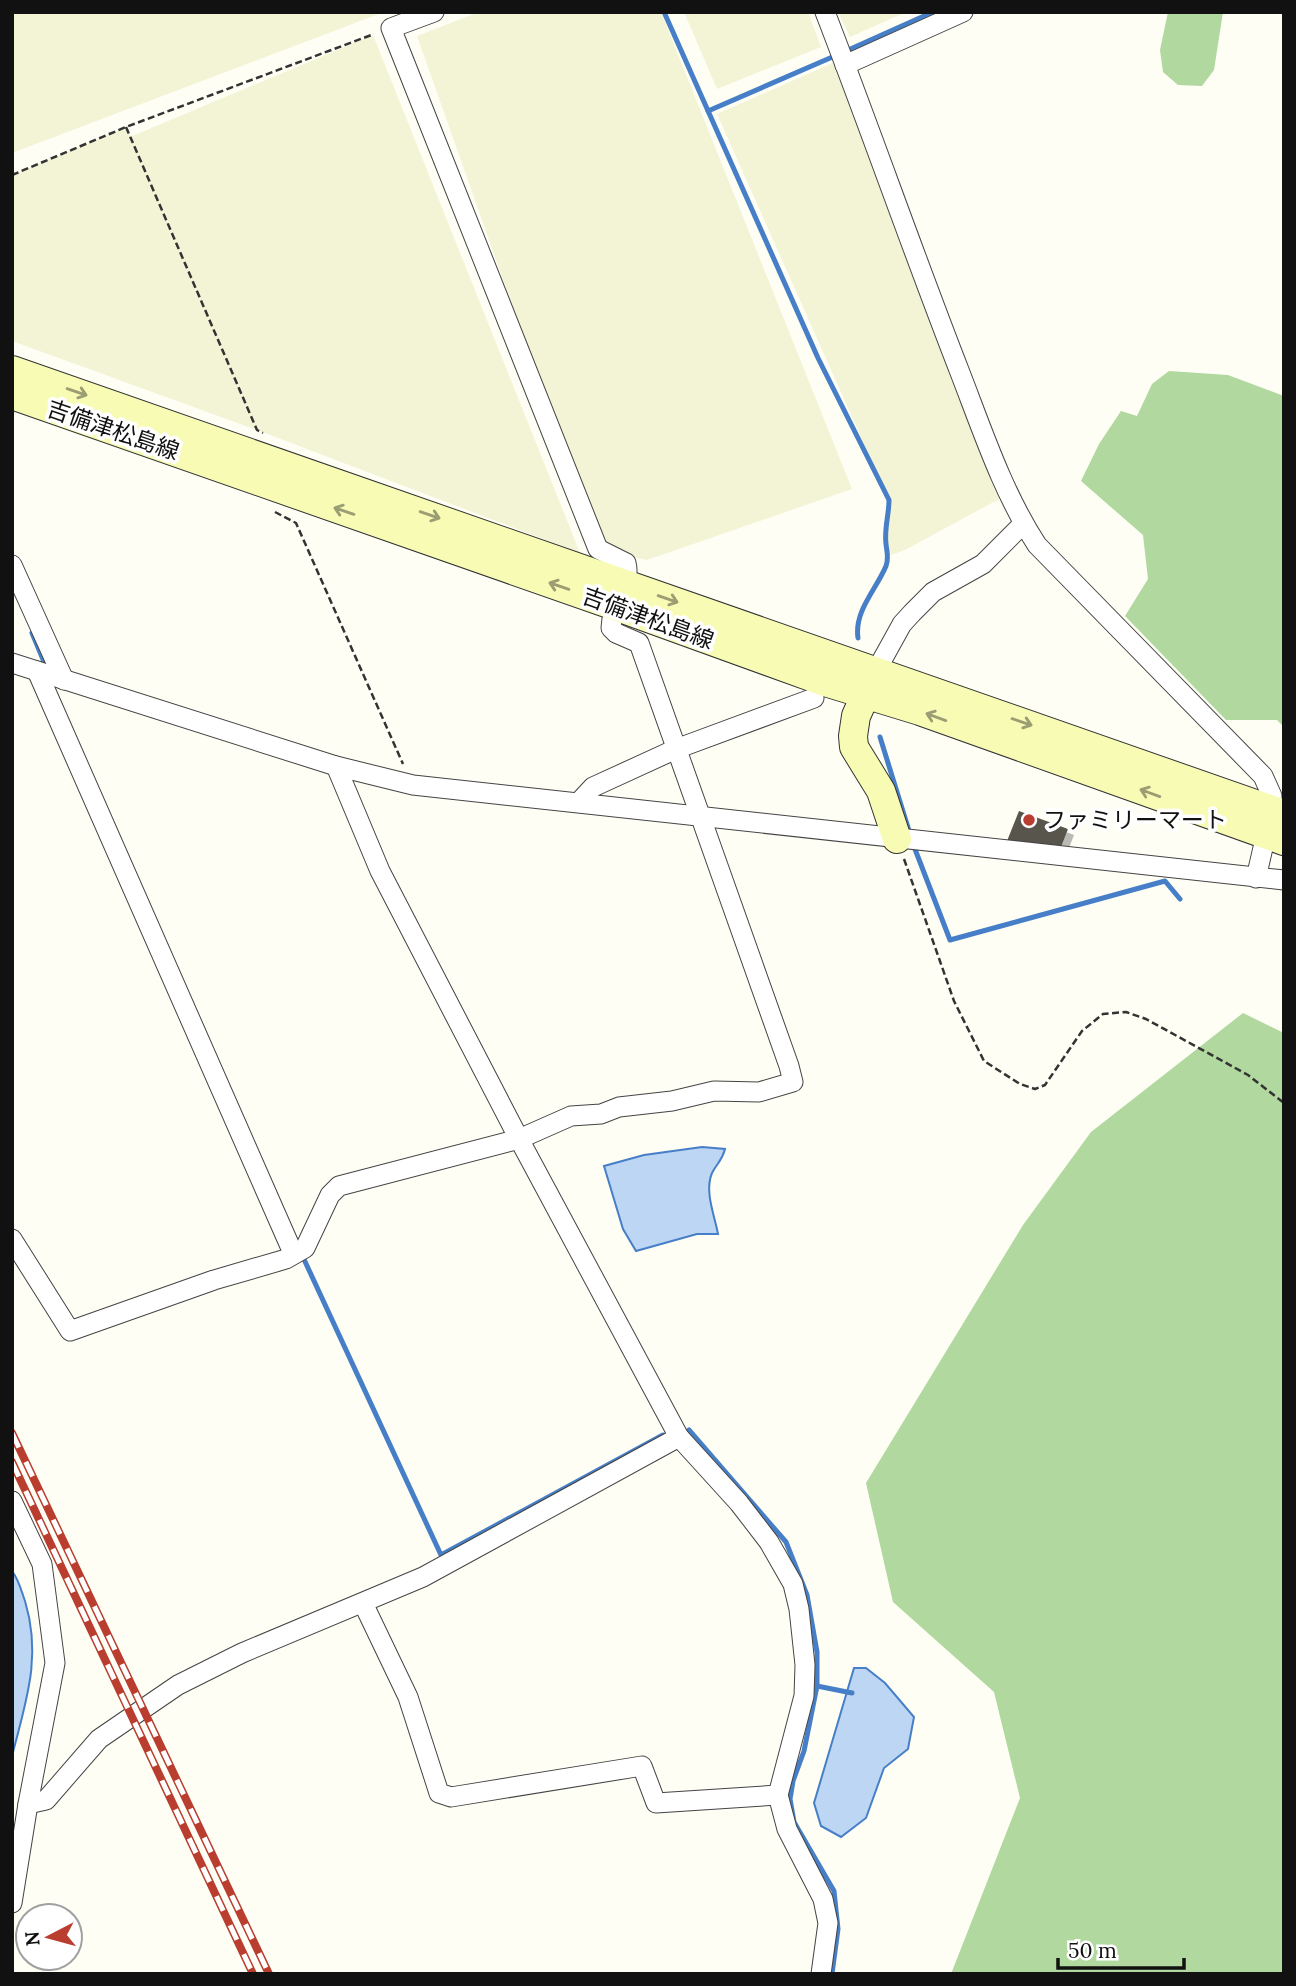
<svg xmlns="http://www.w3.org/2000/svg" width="1296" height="1986" viewBox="0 0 1296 1986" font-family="Lora,'Noto Sans JP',serif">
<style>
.farmland{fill:#f2f4d5}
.forest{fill:#b0d89f}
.water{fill:#bcd6f3;stroke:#467fc7;stroke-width:2}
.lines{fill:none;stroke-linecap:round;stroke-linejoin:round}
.stream{stroke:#467fc7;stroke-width:5}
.building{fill:#59544d;filter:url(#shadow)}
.street-casing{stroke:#444;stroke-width:21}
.secondary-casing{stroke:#333;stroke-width:30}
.path{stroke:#333;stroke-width:2.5;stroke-dasharray:7 3.5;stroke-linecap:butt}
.street{stroke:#fff;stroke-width:19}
.secondary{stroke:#f7fbb4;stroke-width:28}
.rail-casing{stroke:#ba3e2f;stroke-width:8}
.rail{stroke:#fff;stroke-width:5;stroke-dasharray:16;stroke-linecap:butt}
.oneway{stroke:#9b9d73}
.poi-dot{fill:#ba3e2f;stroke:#fff;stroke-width:2.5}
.labels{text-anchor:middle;stroke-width:7;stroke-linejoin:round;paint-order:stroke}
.street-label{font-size:23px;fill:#111;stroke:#fff}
.poi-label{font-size:23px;fill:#111;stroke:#fff;text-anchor:start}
</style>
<defs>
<filter id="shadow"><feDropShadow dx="6" dy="6" stdDeviation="0" flood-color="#0004"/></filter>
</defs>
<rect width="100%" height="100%" fill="#fefef5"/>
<g class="farmland">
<polygon points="12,12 384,12 12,153"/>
<polygon points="479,12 661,12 852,489 647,560 598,549 417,36"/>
<polygon points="684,12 808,12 821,47 717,89"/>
<polygon points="838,12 906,12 850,37"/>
<polygon points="373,35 580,553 257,430 12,341 12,175 126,127 130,137"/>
<polygon points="837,61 1001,498 905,550 888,556 885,531 889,500 717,114"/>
</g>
<g class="forest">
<polygon points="1168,12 1223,12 1214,70 1202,86 1178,85 1163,72 1160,50"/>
<polygon points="1169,371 1228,375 1284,396 1284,727 1277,720 1226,720 1125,616 1148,579 1143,535 1081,481 1099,444 1121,411 1137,416 1152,384"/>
<polygon points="1243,1013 1284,1033 1284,1974 951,1974 1020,1798 994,1692 893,1602 866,1483 1023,1225 1091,1132"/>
</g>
<g class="water">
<path d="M702,1147L725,1149C722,1161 717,1163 712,1173C704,1191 715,1217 718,1234H697L636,1251L623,1229L604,1166L644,1155Z"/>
<path d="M12,1571C19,1580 21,1590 25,1601C42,1657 26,1701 12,1756Z"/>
<polygon points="854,1668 866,1668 885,1683 914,1717 908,1749 884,1768 866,1818 841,1837 821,1826 814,1803"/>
</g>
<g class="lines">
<g class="stream">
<path d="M664,12L818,358L889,500C889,515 884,529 886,544C887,553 889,558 886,566C876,590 854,611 858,638"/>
<polyline points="846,51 933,12"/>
<polyline points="708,111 837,55"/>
<polyline points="32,633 47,669"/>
<polyline points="880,737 910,834"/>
<polyline points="913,844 950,940 1165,881 1180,899"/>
<polyline points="302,1255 441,1555 663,1435"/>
<polyline points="689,1430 786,1542 807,1595 817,1652 817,1686 804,1751 793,1781 790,1799 794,1822 834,1891 838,1929 832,1974"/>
<polyline points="817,1686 852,1693"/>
</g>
</g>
<polygon class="building" points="1019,811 1068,829 1061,847 1007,841"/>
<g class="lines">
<defs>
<g id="street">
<path d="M825,12C871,131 913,252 959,370C982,429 1002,491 1037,545L1263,776L1272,796V809L1256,878"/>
<polyline points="845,65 963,12"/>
<polyline points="12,565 64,680"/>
<polyline points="12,663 336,766 413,785 1284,880"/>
<polyline points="37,671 293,1253"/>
<polyline points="876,671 902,624 912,613 933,592 983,564 1023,524"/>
<polyline points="336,766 380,871 519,1139 679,1437 739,1503 769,1542 793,1584 799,1609 805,1665 804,1696 778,1795 787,1829 823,1899 828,1923 821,1974"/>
<polyline points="579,802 593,787 676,749 814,698"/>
<path d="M12,1239L70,1331L214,1280L286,1259L305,1248L330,1195L339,1186L519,1139L571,1116L601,1114L619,1107L672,1101L714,1091L759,1092L793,1082L789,1066C740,925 688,784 639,643L616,633L611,628C611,605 632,585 626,563L598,549L391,28L434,12"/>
<polyline points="12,1501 42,1564 55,1663 28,1804 12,1903"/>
<polyline points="363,1603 408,1697 439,1793 451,1797 642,1766 656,1803 778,1795"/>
<polyline points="28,1804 46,1800 99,1739 178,1685 242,1653 423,1577 679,1437"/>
</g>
<g id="secondary">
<polyline points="12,370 1284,814"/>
<polyline points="12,395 615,606 825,682 920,711 1284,841"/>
<polyline points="873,678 856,716 853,736 854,747 881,791 897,839"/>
</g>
</defs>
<use href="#street" class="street-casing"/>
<use href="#secondary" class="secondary-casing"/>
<g class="path">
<polyline points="126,127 257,430 263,433"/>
<polyline points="12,175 126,127 374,34"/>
<polyline points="275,512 296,523 403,764"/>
<polyline points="904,859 954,1001 984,1061 1020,1084 1035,1089 1045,1085 1082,1031 1103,1014 1126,1012 1146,1019 1248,1075 1284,1103"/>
</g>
<use href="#street" class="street"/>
<use href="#secondary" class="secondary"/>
<defs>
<g id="rail">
<polyline points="12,1433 269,1974"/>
<polyline points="12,1462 253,1974"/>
</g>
</defs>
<use href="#rail" class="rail-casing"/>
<use href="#rail" class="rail"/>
</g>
<defs><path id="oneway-shaft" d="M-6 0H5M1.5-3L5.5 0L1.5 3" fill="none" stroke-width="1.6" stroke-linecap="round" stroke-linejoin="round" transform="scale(1.75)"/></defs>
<g class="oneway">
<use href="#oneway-shaft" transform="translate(77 392) rotate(19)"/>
<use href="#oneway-shaft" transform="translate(344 511) rotate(-161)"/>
<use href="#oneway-shaft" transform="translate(430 515) rotate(19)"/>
<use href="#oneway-shaft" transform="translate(559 586) rotate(-161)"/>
<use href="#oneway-shaft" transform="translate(668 599) rotate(19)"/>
<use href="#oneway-shaft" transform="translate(936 717) rotate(-160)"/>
<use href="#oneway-shaft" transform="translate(1022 722) rotate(19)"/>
<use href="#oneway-shaft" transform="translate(1150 793) rotate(-160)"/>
</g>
<circle class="poi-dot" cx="1029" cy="820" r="7"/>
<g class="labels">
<g class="street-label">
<text transform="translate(113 430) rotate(19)" y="8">吉備津松島線</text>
<text transform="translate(648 618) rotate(20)" y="8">吉備津松島線</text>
</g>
<g class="poi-label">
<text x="1043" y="828">ファミリーマート</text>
</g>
</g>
<rect width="1296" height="1986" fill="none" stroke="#111111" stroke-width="28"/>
<g transform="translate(49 1937) rotate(264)"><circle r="33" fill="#ffffff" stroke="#a0a0a0" stroke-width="2"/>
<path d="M0-5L12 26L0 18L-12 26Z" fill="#ba3e2f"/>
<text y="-10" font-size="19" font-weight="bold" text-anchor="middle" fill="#111111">N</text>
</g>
<path d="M1058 1958v10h126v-10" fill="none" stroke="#111111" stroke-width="3.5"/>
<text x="1068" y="1958" font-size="21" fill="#111111" stroke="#ffffff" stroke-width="5" paint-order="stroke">50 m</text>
</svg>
